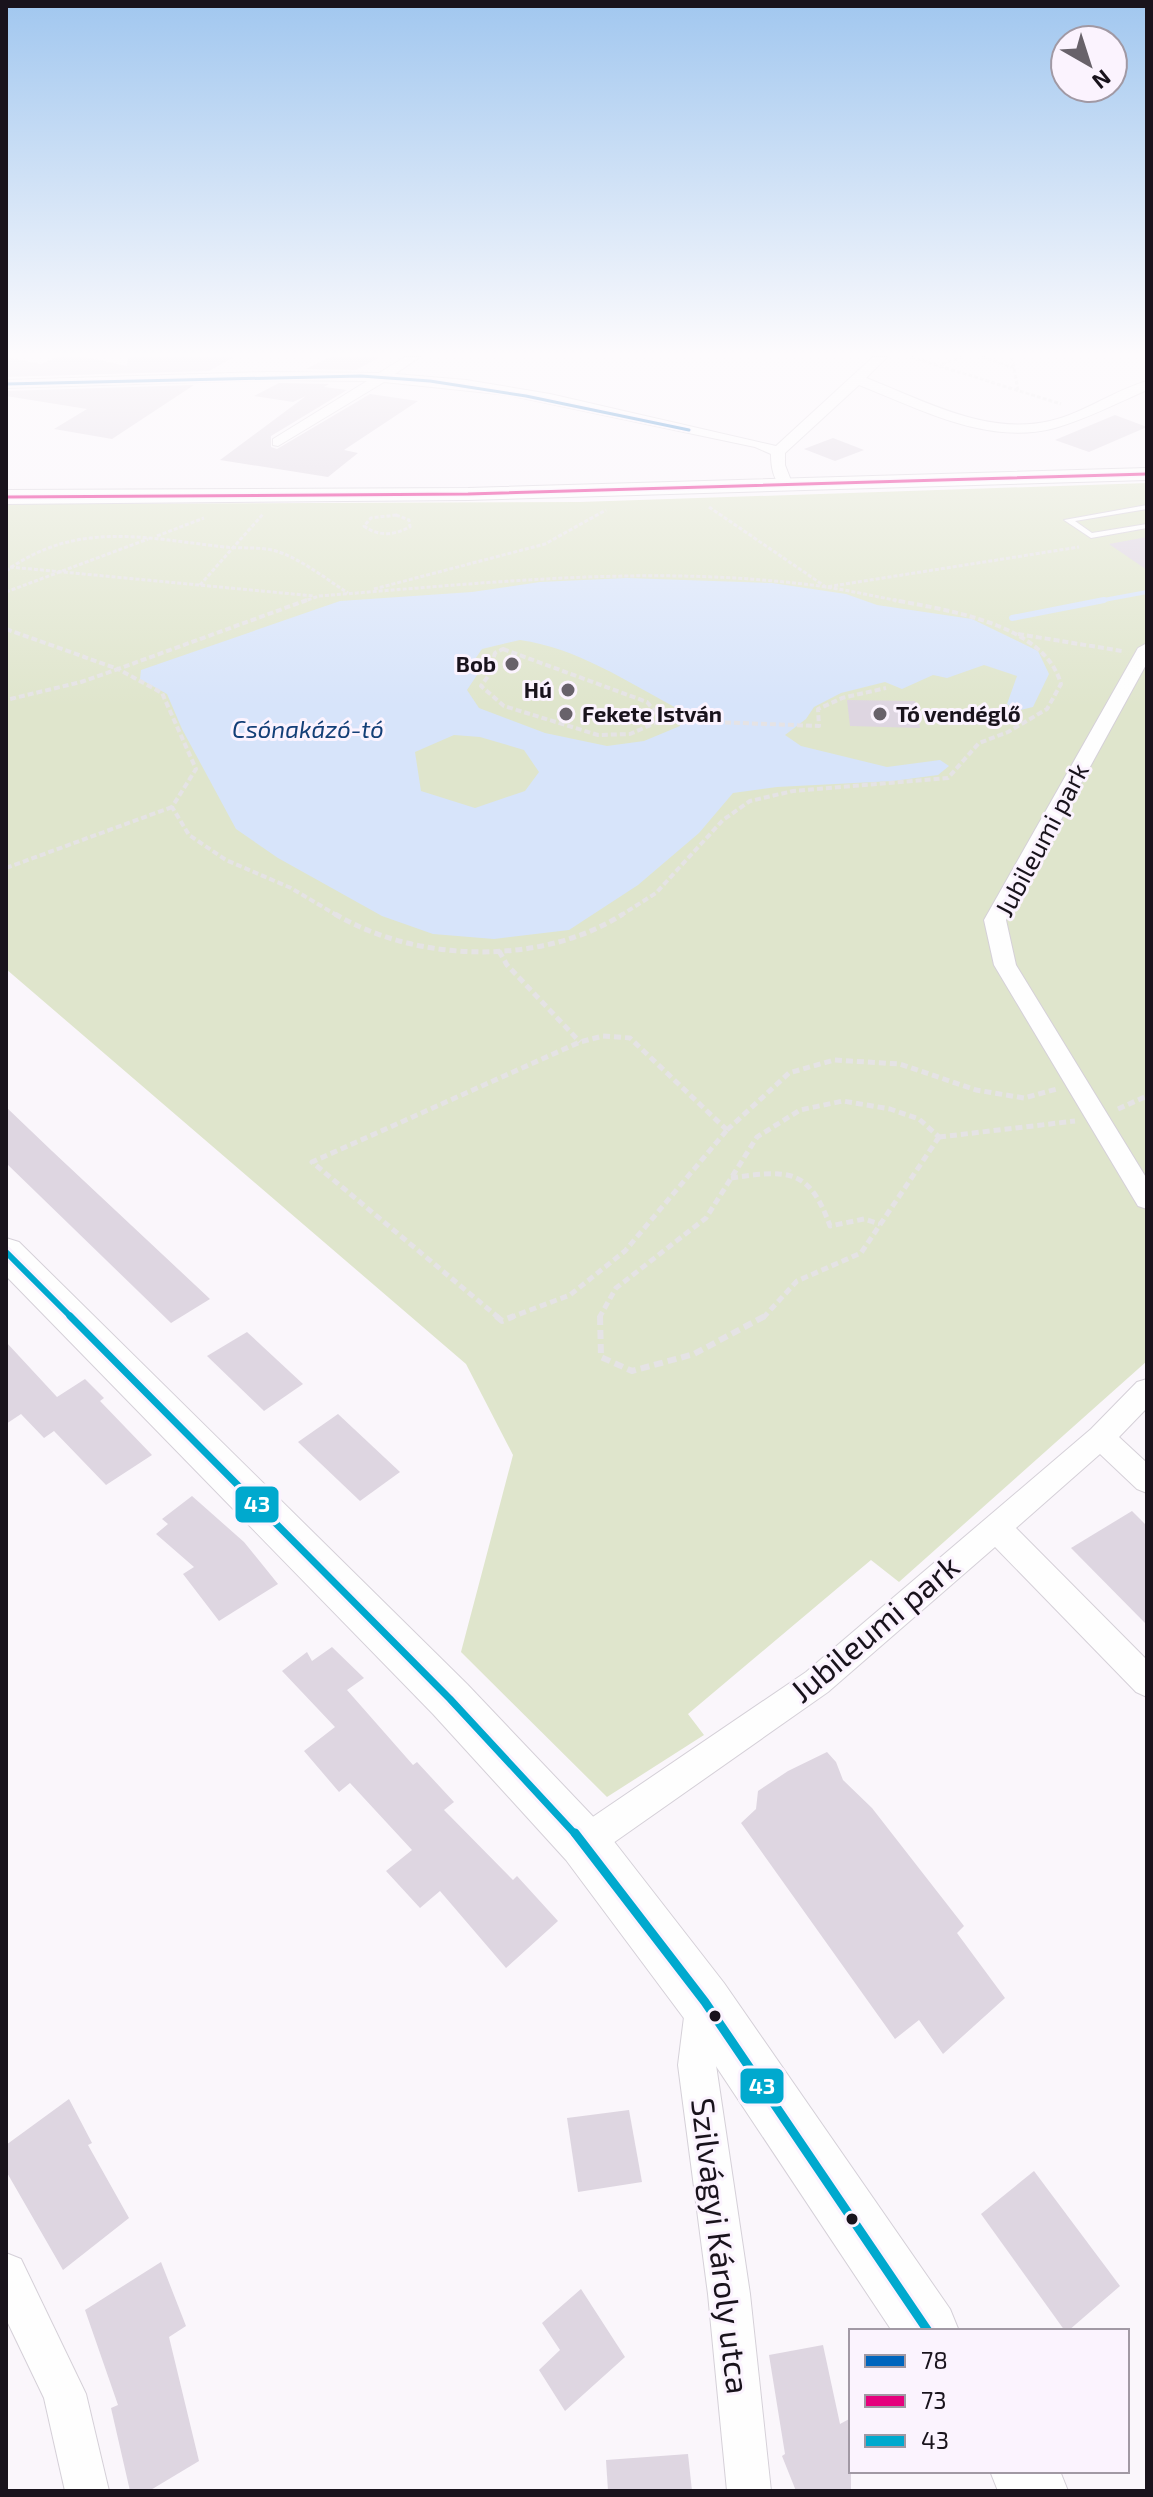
<svg xmlns="http://www.w3.org/2000/svg" width="1153" height="2497" viewBox="0 0 1153 2497" font-family="'Exo 2',sans-serif">
<style>
.green{fill:#dfe5cc}
.water{fill:#d7e4fa;fill-rule:evenodd}
.lines{fill:none;stroke-linecap:round;stroke-linejoin:round}
.stream-far1{stroke:#d7e4fa;stroke-width:4}
.stream{stroke:#d7e4fa;stroke-width:6}
.building{fill:#ded6e1}
.service-casing{stroke:#d5d0d8;stroke-width:2}
.minor-casing{stroke:#d5d0d8;stroke-width:2}
.secondary-casing{stroke:#d5d0d8;stroke-width:2}
.path-far3{stroke:#e5e3e5;stroke-width:3;stroke-dasharray:4 2;stroke-linecap:butt}
.path-far2{stroke:#e5e3e5;stroke-width:4;stroke-dasharray:6 3;stroke-linecap:butt}
.path-far1{stroke:#e5e3e5;stroke-width:5;stroke-dasharray:7 4;stroke-linecap:butt}
.path{stroke:#e5e3e5;stroke-width:6;stroke-dasharray:9 5;stroke-linecap:butt}
.service{fill:#fefefe;fill-rule:evenodd}
.minor{fill:#fefefe;fill-rule:evenodd}
.secondary{fill:#fefefe;fill-rule:evenodd}
.bus-1-casing{stroke:#fbf3fe;stroke-width:6}
.bus-2-casing{stroke:#fbf3fe;stroke-width:6}
.bus-3-far2-casing{stroke:#fbf3fe;stroke-width:12}
.bus-3-far1-casing{stroke:#fbf3fe;stroke-width:13}
.bus-3-casing{stroke:#fbf3fe;stroke-width:15}
.bus-1{stroke:#0065bd;stroke-width:3}
.bus-2{stroke:#e5007d;stroke-width:3}
.bus-3-far2{stroke:#00a9ce;stroke-width:6}
.bus-3-far1{stroke:#00a9ce;stroke-width:7}
.bus-3{stroke:#00a9ce;stroke-width:9}
.poi-dot{fill:#68626a;stroke:#fbf3fe;stroke-width:3}
.bus-dot{fill:#19131c;stroke:#fbf3fe;stroke-width:3}
.labels{text-anchor:middle;stroke-width:6;stroke-linejoin:round;paint-order:stroke}
.far-poi-label{font-size:22px;font-weight:bold;fill:#19131c;stroke:#fbf3fe;text-anchor:end}
.far-water-label{font-size:24px;font-style:italic;fill:#133f77;stroke:#fbf3fe}
.street-label{font-size:26px;fill:#19131c;stroke:#fbf3fe}
.near-street-label{font-size:32px;fill:#19131c;stroke:#fbf3fe}
.line-badge{stroke:#fbf3fe;stroke-width:3}
.badge-label{font-size:22px;text-anchor:middle;font-weight:bold;fill:#fff}
</style>
<rect width="100%" height="100%" fill="#faf6fb"/>
<polygon class="green" points="1147,483 1147,1361 899,1582 871,1560 688,1714 704,1735 607,1797 461,1652 513,1455 466,1364 6,969 6,504 580,502"/>
<path class="water" d="M627,578L772,583L846,594L877,605L972,619L1038,651L1049,674L1033,707L1016,711L1007,704L1017,676L984,665L947,678L933,675L902,689L885,682L841,693L814,707L806,719L785,735L801,746L887,767L940,760L949,766L938,775L893,781L777,787L733,793L699,833L638,885L569,930L494,939L433,934L382,916L278,858L236,829L182,729L167,694L140,679L141,670L340,601L472,592L540,582ZM520,640C577,648 628,682 678,709L680,726L644,741L607,746L545,733L479,708L467,690L477,675L473,662L482,649ZM454,735L480,737L524,750L539,772L525,791L475,808L421,791L415,752Z"/>
<g class="lines">
<polyline class="stream-far1" points="1093,602 1147,592"/>
<polyline class="stream" points="1012,618 1104,600"/>
</g>
<g class="building">
<polygon points="6,357 41,364 57,357 86,357 127,366 128,357 234,357 209,371 6,377"/>
<polygon points="330,357 380,357 356,370 306,369"/>
<polygon points="279,383 329,384 324,387 347,390 271,436 271,447 277,449 370,394 418,401 344,450 358,453 328,477 220,460 306,396 293,402 254,396"/>
<polygon points="194,385 112,439 54,429 87,409 6,396 6,391"/>
<polygon points="1115,415 1147,427 1089,452 1055,440"/>
<polygon points="833,438 864,450 835,461 804,449"/>
<polygon points="1147,537 1147,570 1109,544"/>
<polygon points="847,700 915,701 920,728 850,726"/>
<polygon points="6,1107 52,1151 210,1299 171,1323 6,1163"/>
<polygon points="247,1332 303,1384 264,1411 207,1356"/>
<polygon points="6,1342 57,1397 85,1379 104,1398 100,1401 152,1455 106,1485 54,1431 44,1438 21,1414 6,1424"/>
<polygon points="338,1414 400,1472 360,1501 298,1442"/>
<polygon points="192,1496 244,1542 278,1584 219,1621 183,1574 194,1567 156,1534 168,1524 162,1519"/>
<polygon points="1132,1511 1147,1526 1147,1625 1071,1548"/>
<polygon points="332,1647 364,1678 347,1690 413,1765 417,1762 454,1802 444,1810 513,1880 517,1876 558,1921 506,1968 440,1891 420,1908 386,1871 412,1850 350,1783 339,1792 304,1751 335,1727 282,1671 307,1652 312,1661"/>
<polygon points="827,1752 836,1762 843,1780 872,1808 964,1926 957,1933 1005,1998 943,2054 919,2020 895,2039 741,1823 756,1809 758,1791 788,1771"/>
<polygon points="69,2099 92,2143 88,2145 129,2218 63,2270 6,2171 6,2145"/>
<polygon points="629,2110 642,2182 578,2192 567,2118"/>
<polygon points="1034,2171 1120,2286 1068,2331 1065,2331 981,2214"/>
<polygon points="161,2262 186,2326 169,2337 199,2461 149,2491 130,2491 111,2408 118,2405 85,2310"/>
<polygon points="581,2289 625,2357 565,2411 539,2370 560,2350 542,2323"/>
<polygon points="823,2345 840,2424 851,2418 851,2491 796,2491 782,2456 785,2454 769,2355"/>
<polygon points="688,2454 692,2491 608,2491 606,2460"/>
</g>
<g class="lines">
<defs>
<polygon id="service" points="1147,505 1147,509 1075,521 1092,533 1147,524 1147,528 1091,538 1064,520"/>
<g id="minor">
<path d="M405,357H420L395,374L466,380L550,394L776,446L873,357H887L866,378C923,400 986,436 1050,421C1084,413 1113,391 1147,381V390C1117,403 1087,419 1055,428C988,446 920,409 859,385L785,453V465L792,483L785,487C773,484 771,465 771,454L755,447L508,395L384,382L278,446L273,445V439L367,381L268,380L6,388V380L268,372L379,373Z"/>
<polygon points="1147,643 1147,663 1006,920 1016,965 1147,1179 1147,1209 1138,1206 994,965 984,920 1138,648"/>
<polygon points="1147,1379 1147,1408 1119,1437 1147,1463 1147,1493 1137,1489 1100,1454 1016,1528 1147,1660 1147,1697 1136,1692 995,1547 828,1692 596,1855 584,1860 572,1855 567,1843 572,1831 806,1672 1091,1429 1137,1382"/>
<polygon points="704,1990 717,1996 723,2009 716,2065 750,2294 771,2491 727,2491 708,2294 678,2065 685,2009 691,1996"/>
<polygon points="6,2253 21,2259 86,2394 109,2491 65,2491 44,2398 6,2319"/>
</g>
<g id="secondary">
<polygon points="1147,468 1147,480 468,500 6,504 6,490 468,488"/>
<polygon points="6,1238 19,1242 467,1684 602,1826 724,1983 950,2309 959,2331 892,2331 686,2021 566,1860 433,1714 6,1276"/>
<polygon points="990,2471 1060,2471 1068,2491 998,2491"/>
</g>
</defs>
<use href="#service" class="service-casing"/>
<use href="#minor" class="minor-casing"/>
<use href="#secondary" class="secondary-casing"/>
<g class="path-far3">
<polyline points="911,357 1061,404"/>
<polyline points="982,357 1014,368"/>
<polyline points="1012,357 1018,390"/>
<polyline points="942,364 961,357"/>
<polyline points="709,507 826,587 1079,547"/>
<path d="M396,515L409,520L410,527C394,535 379,537 364,526L371,518Z"/>
<polyline points="157,536 204,518"/>
<polyline points="10,567 314,596"/>
<path d="M6,571C77,520 144,538 225,547C243,549 262,546 279,552C304,561 326,579 348,593"/>
<polyline points="200,585 263,514"/>
<polyline points="374,589 545,544 606,510"/>
<polyline points="6,592 148,539"/>
<path d="M302,602L319,596C487,583 658,563 826,587C852,591 878,597 904,602"/>
</g>
<g class="path-far2">
<polyline points="307,600 118,669 162,693 196,769 172,807 189,835 226,860 291,888 338,916"/>
<polyline points="6,629 118,669 81,682 6,700"/>
<polyline points="1018,634 1122,651"/>
<polygon points="503,649 647,702 662,720 630,734 598,735 504,706 481,686 489,675 495,653"/>
<polyline points="662,720 819,726 818,709 842,698 886,688"/>
<polyline points="6,868 172,807"/>
<path d="M620,916L656,893L723,820L750,801L793,791L948,778L979,743L1008,732L1047,709L1061,684C1044,623 945,610 894,600"/>
</g>
<g class="path-far1">
<path d="M335,914C417,963 542,966 623,914"/>
<polyline points="499,951 507,965 580,1042"/>
<polyline points="1118,1109 1147,1096"/>
<polyline points="727,1130 789,1073 834,1060 900,1064 976,1090 1024,1098 1057,1089"/>
<polyline points="939,1137 1075,1121"/>
<path d="M731,1178C787,1170 809,1167 830,1226L864,1219L880,1224"/>
<polyline points="499,1318 312,1162 580,1042 603,1036 630,1038 727,1130"/>
<polyline points="509,1318 570,1295 625,1251 727,1130"/>
<polyline points="599,1318 616,1288 706,1218 757,1137 800,1110 843,1101 890,1109 919,1119 939,1137"/>
<polyline points="763,1318 797,1281 861,1253 939,1137"/>
</g>
<g class="path">
<polyline points="496,1316 502,1321 514,1316"/>
<polyline points="600,1316 601,1357 632,1371 694,1354 765,1316"/>
</g>
<use href="#service" class="service"/>
<use href="#minor" class="minor"/>
<use href="#secondary" class="secondary"/>
<defs>
<polyline id="bus-1" points="6,384 361,376 430,381 526,396 689,430"/>
<polyline id="bus-2" points="6,497 468,494 1147,474"/>
<polyline id="bus-3-far2" points="6,1252 72,1318"/>
<polyline id="bus-3-far1" points="70,1316 450,1699 576,1835"/>
<polyline id="bus-3" points="575,1833 705,2002 928,2331"/>
</defs>
<use href="#bus-1" class="bus-1-casing"/>
<use href="#bus-2" class="bus-2-casing"/>
<use href="#bus-3-far2" class="bus-3-far2-casing"/>
<use href="#bus-3-far1" class="bus-3-far1-casing"/>
<use href="#bus-3" class="bus-3-casing"/>
<use href="#bus-1" class="bus-1"/>
<use href="#bus-2" class="bus-2"/>
<use href="#bus-3-far2" class="bus-3-far2"/>
<use href="#bus-3-far1" class="bus-3-far1"/>
<use href="#bus-3" class="bus-3"/>
</g>
<linearGradient id="sky" x2="0" y2="1"><stop stop-color="#a1c7ef"/><stop offset="0.5" stop-color="#fdfbfd"/><stop offset="1" stop-color="#fdfbfd" stop-opacity="0"/></linearGradient>
<rect width="1153" height="707" fill="url(#sky)"/>
<g class="poi-dot">
<circle cx="512" cy="664" r="8"/>
<circle cx="568" cy="690" r="8"/>
<circle cx="566" cy="714" r="8"/>
<circle cx="880" cy="714" r="8"/>
</g>
<g class="bus-dot">
<circle cx="715" cy="2016" r="7"/>
<circle cx="852" cy="2219" r="7"/>
</g>
<g class="labels">
<g class="far-poi-label">
<text x="496" y="672">Bob</text>
<text x="552" y="698">Hú</text>
<text x="582" y="722" text-anchor="start">Fekete István</text>
<text x="896" y="722" text-anchor="start">Tó vendéglő</text>
</g>
<g class="far-water-label">
<text x="308" y="738">Csónakázó-tó</text>
</g>
<g class="street-label">
<text transform="translate(1042 840) rotate(-62)" y="9">Jubileumi park</text>
</g>
<g class="near-street-label">
<text transform="translate(875 1629) rotate(-40)" y="11">Jubileumi park</text>
<text transform="translate(720 2246) rotate(83)" y="11">Szilvágyi Károly utca</text>
</g>
</g>
<g class="line-badge">
<rect x="234" y="1485" width="46" height="39" rx="8" fill="#00a9ce"/>
<rect x="739" y="2067" width="46" height="38" rx="8" fill="#00a9ce"/>
</g>
<g class="badge-label">
<text x="257" y="1512">43</text>
<text x="762" y="2094">43</text>
</g>
<rect width="1153" height="2497" fill="none" stroke="#19131c" stroke-width="16"/>
<rect x="849" y="2329" width="280" height="144" fill="#fbf3fe" stroke="#a199a4" stroke-width="2"/>
<rect x="865" y="2355" width="40" height="12" fill="#0065bd" stroke="#a199a4" stroke-width="2"/>
<text x="921" y="2369" font-size="24" fill="#19131c">78</text>
<rect x="865" y="2395" width="40" height="12" fill="#e5007d" stroke="#a199a4" stroke-width="2"/>
<text x="921" y="2409" font-size="24" fill="#19131c">73</text>
<rect x="865" y="2435" width="40" height="12" fill="#00a9ce" stroke="#a199a4" stroke-width="2"/>
<text x="921" y="2449" font-size="24" fill="#19131c">43</text>
<g transform="translate(1089 64) rotate(141)"><circle r="38" fill="#fbf3fe" stroke="#a199a4" stroke-width="2"/>
<path d="M0-6L14 30L0 20L-14 30Z" fill="#68626a"/>
<text y="-12" font-size="22" font-weight="bold" text-anchor="middle" fill="#19131c">N</text>
</g>
</svg>
